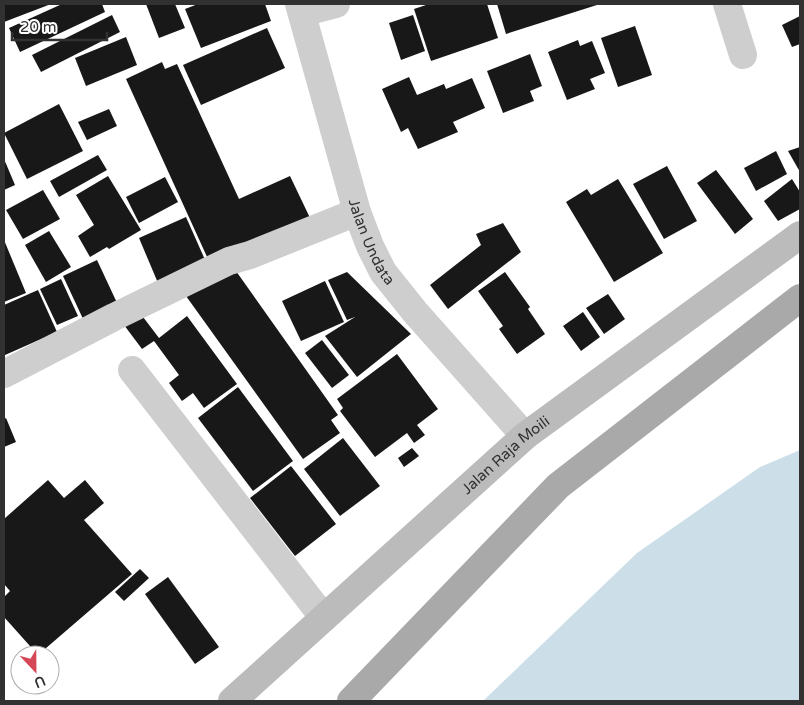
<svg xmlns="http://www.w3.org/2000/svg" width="804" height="705" viewBox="0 0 804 705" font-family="'Varela Round',sans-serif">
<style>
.water{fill:#ccdfe8}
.building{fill:#181818}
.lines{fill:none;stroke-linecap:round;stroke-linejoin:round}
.street{stroke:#cecece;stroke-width:28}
.secondary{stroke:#bbb;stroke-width:28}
.primary{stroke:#a9a9a9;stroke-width:28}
.labels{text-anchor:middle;stroke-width:5;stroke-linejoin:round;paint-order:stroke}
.street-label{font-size:15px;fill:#313131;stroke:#fff}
</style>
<rect width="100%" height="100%" fill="#fff"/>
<polygon class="water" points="800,450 800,701 483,701 637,553 760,467"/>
<g class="building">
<polygon points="4,4 51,4 4,22"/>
<polygon points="62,4 102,4 105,12 20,52 9,28"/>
<polygon points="146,4 175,4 185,28 159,38"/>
<polygon points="198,4 265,4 271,21 201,48 185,9"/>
<polygon points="429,4 487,4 498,38 431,61 414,9"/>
<polygon points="497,4 600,4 506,34"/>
<polygon points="112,15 120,32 41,72 32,55"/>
<polygon points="413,15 425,51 401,60 389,23"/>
<polygon points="800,16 800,44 792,47 782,25"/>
<polygon points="635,26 652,75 618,87 601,38"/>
<polygon points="267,28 285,68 201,105 183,65"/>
<polygon points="126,37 137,65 86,86 75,58"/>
<polygon points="578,40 580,46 592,41 605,73 590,79 595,89 567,100 548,52"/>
<polygon points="530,54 542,86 530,91 534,101 503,113 487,71"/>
<polygon points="162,62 165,69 177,64 239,199 290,176 311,220 208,259 126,79"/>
<polygon points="409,77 417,95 444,84 446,89 472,78 485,108 453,122 458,132 418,149 408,128 401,132 382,89"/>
<polygon points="59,104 83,151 27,179 4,133"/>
<polygon points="109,109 117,126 87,140 78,122"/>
<polygon points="800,147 800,172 788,151"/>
<polygon points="776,151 787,174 756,191 744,168"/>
<polygon points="98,155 107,170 59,197 50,181"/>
<polygon points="4,159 15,185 4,190"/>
<polygon points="667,166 697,221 664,239 633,184"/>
<polygon points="716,170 753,219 735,234 697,183"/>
<polygon points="108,176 141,230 109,249 107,247 90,257 78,236 94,225 76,195"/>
<polygon points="165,177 178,202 139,223 126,197"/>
<polygon points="618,179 663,253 614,282 566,202 587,189 591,195"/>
<polygon points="792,179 800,192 800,209 778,221 764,201"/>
<polygon points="43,190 60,219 23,239 6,210"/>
<polygon points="186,217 206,262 158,283 139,238"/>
<polygon points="503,223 521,252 448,309 430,285 481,245 476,234"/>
<polygon points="49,231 71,267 46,282 25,245"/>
<polygon points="4,240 26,293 4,302"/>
<polygon points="97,260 118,305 84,321 63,276"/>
<polygon points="231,264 338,415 331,420 340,433 303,459 186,296"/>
<polygon points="347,272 411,334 357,377 325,336 355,317 347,320 328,280"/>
<polygon points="505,272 530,307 528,309 545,334 517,354 499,329 503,326 478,291"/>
<polygon points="61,279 78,316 57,325 40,289"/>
<polygon points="325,281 344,322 301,341 282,301"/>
<polygon points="38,290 57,332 5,355 4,351 4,305"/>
<polygon points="608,294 625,319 604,334 586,308"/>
<polygon points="583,312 600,337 581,351 563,326"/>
<polygon points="140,313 159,338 187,316 237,384 204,408 193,393 182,401 169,383 179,375 154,341 142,349 124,325"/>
<polygon points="322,340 349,375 332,388 305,353"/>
<polygon points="397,354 438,409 417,425 425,435 414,443 407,433 375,457 340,411 343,408 337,399"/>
<polygon points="238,387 293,461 253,491 198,418"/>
<polygon points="6,418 16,442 4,447 4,419"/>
<polygon points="343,438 380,486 340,516 304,469"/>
<polygon points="412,448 419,456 404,467 398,458"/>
<polygon points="291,466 336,524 295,556 250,498"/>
<polygon points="48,480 64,498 85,480 104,503 84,520 132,574 38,655 4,617 4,597 10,591 4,584 4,519"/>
<polygon points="140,569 149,578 124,601 115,592"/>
<polygon points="168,577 219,647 195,664 145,594"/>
</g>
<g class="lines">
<g class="street">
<path id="s1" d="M299,4L357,212L370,246L383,272L415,312L525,436"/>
<polyline points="727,4 743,55"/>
<polyline points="302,13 336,4"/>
<polyline points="132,370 324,618"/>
<polyline points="4,374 114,317 229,261 250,255 357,212"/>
</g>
<path class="secondary" id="s2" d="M232,701L525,436L800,235"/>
<polyline class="primary" points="351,701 558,486 800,298"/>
</g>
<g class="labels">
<g class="street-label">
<text dy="5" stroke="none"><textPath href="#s1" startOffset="249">Jalan Undata</textPath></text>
<text dy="5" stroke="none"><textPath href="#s2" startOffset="368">Jalan Raja Moili</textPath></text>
</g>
</g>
<rect width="804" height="705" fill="none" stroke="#313131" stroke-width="10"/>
<g transform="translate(35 670) rotate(158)"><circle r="24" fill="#ffffff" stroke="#adadad"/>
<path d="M0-4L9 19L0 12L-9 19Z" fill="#d54657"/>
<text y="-8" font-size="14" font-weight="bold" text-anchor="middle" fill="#313131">U</text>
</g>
<path d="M12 32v8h95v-8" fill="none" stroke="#313131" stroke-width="2.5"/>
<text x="20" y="32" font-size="15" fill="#313131" stroke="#ffffff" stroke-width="4" paint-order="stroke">20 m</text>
</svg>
